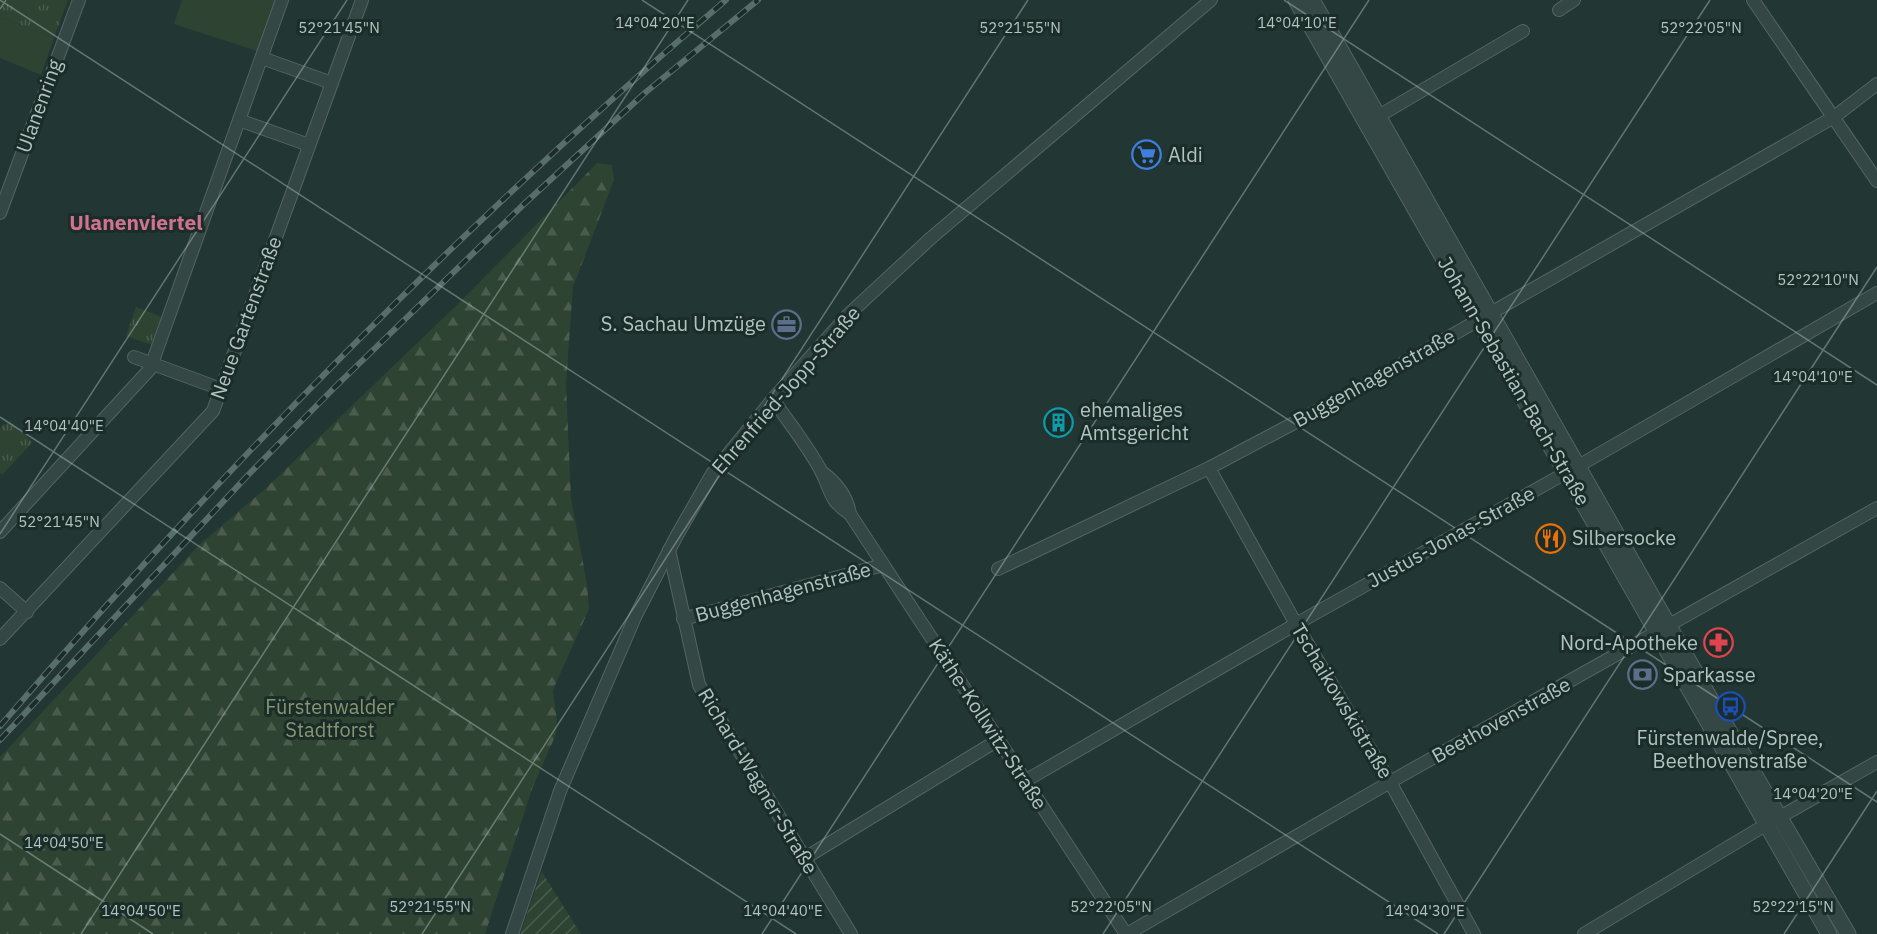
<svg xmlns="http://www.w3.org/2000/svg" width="1877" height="934" viewBox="0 0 1877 934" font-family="'IBM Plex Sans',sans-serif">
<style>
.grass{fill:#2f4332}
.forest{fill:url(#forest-firs)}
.park{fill:url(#park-tufts)}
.garden{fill:url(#garden-furrows)}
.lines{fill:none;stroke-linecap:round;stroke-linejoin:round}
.minor-casing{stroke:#536562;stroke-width:14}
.tertiary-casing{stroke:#536562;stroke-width:17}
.minor{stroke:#354744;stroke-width:12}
.tertiary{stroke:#354744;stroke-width:15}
.rail-casing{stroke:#576e6a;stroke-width:6}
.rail{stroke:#1b2c29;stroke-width:4;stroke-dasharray:11;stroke-linecap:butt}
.ticks{fill:none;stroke:#b0c4c1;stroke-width:1.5;stroke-opacity:0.45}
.labels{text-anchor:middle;stroke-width:6;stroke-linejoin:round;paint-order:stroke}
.street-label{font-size:20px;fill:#b0c4c1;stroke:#1b2c29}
.poi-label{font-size:20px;fill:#b0c4c1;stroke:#1b2c29;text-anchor:start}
.park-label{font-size:20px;fill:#859770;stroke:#1b2c29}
.neighbourhood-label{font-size:21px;font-weight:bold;fill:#d17290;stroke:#1b2c29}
.ticks-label{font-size:15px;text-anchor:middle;fill:#b0c4c1;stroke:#1b2c29;stroke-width:6;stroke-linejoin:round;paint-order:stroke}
</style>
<defs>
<pattern id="forest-firs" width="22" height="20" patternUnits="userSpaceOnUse" patternTransform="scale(1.5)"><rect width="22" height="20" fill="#2f4332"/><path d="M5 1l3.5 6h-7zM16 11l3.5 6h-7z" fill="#4b5c4e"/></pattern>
<pattern id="park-tufts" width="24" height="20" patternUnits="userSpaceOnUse" patternTransform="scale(1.5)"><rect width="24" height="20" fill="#2f4332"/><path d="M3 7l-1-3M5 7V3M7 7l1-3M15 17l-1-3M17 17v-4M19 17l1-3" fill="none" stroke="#4b5c4e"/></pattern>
<pattern id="garden-furrows" width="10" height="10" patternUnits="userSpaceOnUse" patternTransform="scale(1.5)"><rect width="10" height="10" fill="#2f4332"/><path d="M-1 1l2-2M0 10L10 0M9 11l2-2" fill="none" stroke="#4b5c4e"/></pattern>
</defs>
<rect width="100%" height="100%" fill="#223633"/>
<g class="grass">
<polygon points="182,0 276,0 257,51 174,24"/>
<polygon points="0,17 54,38 41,75 0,58"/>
</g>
<polygon class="forest" points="597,163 612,165 614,180 573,287 566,384 571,498 587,584 589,609 553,690 557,720 556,734 532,789 485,934 0,934 0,757 199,545 266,488 460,302"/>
<g class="park">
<polygon points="0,0 68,0 54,38 0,17"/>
<polygon points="136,307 162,317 152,345 126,336"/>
<polygon points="10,422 33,442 2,475 0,473 0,430 2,425"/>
</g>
<polygon class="garden" points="542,871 545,877 581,934 520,934"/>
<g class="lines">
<defs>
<g id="minor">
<polyline points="1753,0 1877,181"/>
<polyline points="1559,10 1574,0"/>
<polyline points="262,58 332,83"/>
<polyline points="239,120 309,145"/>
<polyline points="1372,120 1523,31"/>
<polyline points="0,213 79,0"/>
<polyline points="134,357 221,389"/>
<path d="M773,399C788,422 811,450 822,473C832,493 829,500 850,514L1126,934"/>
<polyline points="1209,468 1296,624 1390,782 1474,934"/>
<path d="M823,473C838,484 847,496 850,514"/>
<polyline points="0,532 150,369 282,0"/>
<polyline points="669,550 699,685 851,934"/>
<polyline points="998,569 1209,468 1349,394 1834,117 1877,84"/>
<polyline points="0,588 27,612"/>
<polyline points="683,619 883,565"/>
<polyline points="0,639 213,411 362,0"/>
<polyline points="1025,781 1296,624 1587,461 1877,293"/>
<polyline points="805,858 998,740"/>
<polyline points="512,934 560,791 635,617 676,537 712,474 773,399 848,315 931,238 1211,0"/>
<polyline points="1127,934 1390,782 1877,508"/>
<polyline points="1584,934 1757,830 1877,762"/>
</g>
<g id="tertiary">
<polyline points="1296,0 1829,934"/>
<polyline points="1312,0 1719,714 1848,934"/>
</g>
</defs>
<use href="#minor" class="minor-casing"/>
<use href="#tertiary" class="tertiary-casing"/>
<use href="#minor" class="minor"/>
<use href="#tertiary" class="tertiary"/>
<defs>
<g id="rail">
<path d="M0,726C224,467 465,222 726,0"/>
<polyline points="0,740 250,473 335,387 523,205 646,92 758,0"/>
</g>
</defs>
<use href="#rail" class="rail-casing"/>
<use href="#rail" class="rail"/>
</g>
<path class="ticks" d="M0,0L1438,934M642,0L1877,802M1284,0L1877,385M0,9L6,0M0,417L796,934M0,534L347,0M0,834L153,934M81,934L688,0M422,934L1028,0M762,934L1369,0M1103,934L1710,0M1444,934L1877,267M1784,934L1877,791"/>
<defs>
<symbol id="supermarket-ring" viewBox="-11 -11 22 22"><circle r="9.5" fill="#1b2c29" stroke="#3f7fe0" stroke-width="1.5"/><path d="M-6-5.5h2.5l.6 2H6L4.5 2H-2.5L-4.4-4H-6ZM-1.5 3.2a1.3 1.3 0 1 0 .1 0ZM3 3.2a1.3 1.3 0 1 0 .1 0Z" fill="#3f7fe0"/></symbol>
<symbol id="office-ring" viewBox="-11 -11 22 22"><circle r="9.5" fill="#1b2c29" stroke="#5c6f8a" stroke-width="1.5"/><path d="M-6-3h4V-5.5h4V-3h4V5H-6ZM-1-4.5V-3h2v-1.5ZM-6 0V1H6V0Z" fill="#5c6f8a"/></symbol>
<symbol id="building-ring" viewBox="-11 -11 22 22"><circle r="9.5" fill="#1b2c29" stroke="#0f9aa8" stroke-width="1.5"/><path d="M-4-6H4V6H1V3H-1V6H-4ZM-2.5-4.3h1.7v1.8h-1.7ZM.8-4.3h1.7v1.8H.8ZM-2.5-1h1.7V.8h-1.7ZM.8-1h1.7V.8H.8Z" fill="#0f9aa8"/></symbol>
<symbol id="restaurant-ring" viewBox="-11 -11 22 22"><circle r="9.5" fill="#1b2c29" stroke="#e8710a" stroke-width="1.5"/><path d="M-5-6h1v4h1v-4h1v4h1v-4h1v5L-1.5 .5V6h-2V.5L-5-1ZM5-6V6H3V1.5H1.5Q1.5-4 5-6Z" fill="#e8710a"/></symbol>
<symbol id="pharmacy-ring" viewBox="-11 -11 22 22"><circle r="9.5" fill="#1b2c29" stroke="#e0444e" stroke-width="1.5"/><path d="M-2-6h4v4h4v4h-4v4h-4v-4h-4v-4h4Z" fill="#e0444e"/></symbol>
<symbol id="bank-ring" viewBox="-11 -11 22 22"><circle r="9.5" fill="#1b2c29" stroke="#5c6f8a" stroke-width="1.5"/><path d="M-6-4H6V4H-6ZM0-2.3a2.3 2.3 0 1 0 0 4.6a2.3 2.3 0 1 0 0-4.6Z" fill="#5c6f8a"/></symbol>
<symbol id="bus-ring" viewBox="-11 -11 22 22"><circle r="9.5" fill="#1b2c29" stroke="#1a4fb4" stroke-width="1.5"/><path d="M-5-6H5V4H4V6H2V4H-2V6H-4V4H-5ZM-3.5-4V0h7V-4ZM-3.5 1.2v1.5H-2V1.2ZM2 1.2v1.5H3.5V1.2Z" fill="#1a4fb4"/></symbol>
</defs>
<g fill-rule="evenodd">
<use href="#supermarket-ring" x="1130" y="138" width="33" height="33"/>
<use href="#office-ring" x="770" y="308" width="33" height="33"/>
<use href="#building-ring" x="1042" y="406" width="33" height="33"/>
<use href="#restaurant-ring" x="1534" y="522" width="33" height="33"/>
<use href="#pharmacy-ring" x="1702" y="626" width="33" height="33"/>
<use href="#bank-ring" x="1626" y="658" width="33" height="33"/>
<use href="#bus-ring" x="1714" y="690" width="33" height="33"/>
</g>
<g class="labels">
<g class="street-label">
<text transform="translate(39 106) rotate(-70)" y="7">Ulanenring</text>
<text transform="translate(246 318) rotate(-70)" y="7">Neue Gartenstraße</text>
<text transform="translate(1374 378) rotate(-29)" y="7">Buggenhagenstraße</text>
<text transform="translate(1514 381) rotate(60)" y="7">Johann-Sebastian-Bach-Straße</text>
<text transform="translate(786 390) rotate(-49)" y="7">Ehrenfried-Jopp-Straße</text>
<text transform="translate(1451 537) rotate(-29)" y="7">Justus-Jonas-Straße</text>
<text transform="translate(783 592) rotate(-15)" y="7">Buggenhagenstraße</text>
<text transform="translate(1342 701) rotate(59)" y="7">Tschaikowskistraße</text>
<text transform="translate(1501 720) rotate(-29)" y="7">Beethovenstraße</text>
<text transform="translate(988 724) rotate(57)" y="7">Käthe-Kollwitz-Straße</text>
<text transform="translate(758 781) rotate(59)" y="7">Richard-Wagner-Straße</text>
</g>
<g class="poi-label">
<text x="1168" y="162">Aldi</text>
<text x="766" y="331" text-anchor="end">S. Sachau Umzüge</text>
<text x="1080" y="417">ehemaliges<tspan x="1080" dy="23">Amtsgericht</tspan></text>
<text x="1572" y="545">Silbersocke</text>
<text x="1698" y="650" text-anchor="end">Nord-Apotheke</text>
<text x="1663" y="682">Sparkasse</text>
<text x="1730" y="745" text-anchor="middle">Fürstenwalde/Spree,<tspan x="1730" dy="23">Beethovenstraße</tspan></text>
</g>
<g class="park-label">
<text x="330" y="714">Fürstenwalder<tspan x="330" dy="23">Stadtforst</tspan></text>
</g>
<g class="neighbourhood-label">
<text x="136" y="230">Ulanenviertel</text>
</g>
</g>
<g class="ticks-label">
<text x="655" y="28">14°04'20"E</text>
<text x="1297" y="28">14°04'10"E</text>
<text x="339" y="33">52°21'45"N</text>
<text x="1020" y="33">52°21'55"N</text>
<text x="1701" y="33">52°22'05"N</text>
<text x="1818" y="285">52°22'10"N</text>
<text x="1813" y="382">14°04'10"E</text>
<text x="64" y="431">14°04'40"E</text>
<text x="59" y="527">52°21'45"N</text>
<text x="1813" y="799">14°04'20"E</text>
<text x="64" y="848">14°04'50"E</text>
<text x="430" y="912">52°21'55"N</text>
<text x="1111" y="912">52°22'05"N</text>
<text x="1793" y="912">52°22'15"N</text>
<text x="141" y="916">14°04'50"E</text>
<text x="783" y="916">14°04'40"E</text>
<text x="1425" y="916">14°04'30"E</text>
</g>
</svg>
